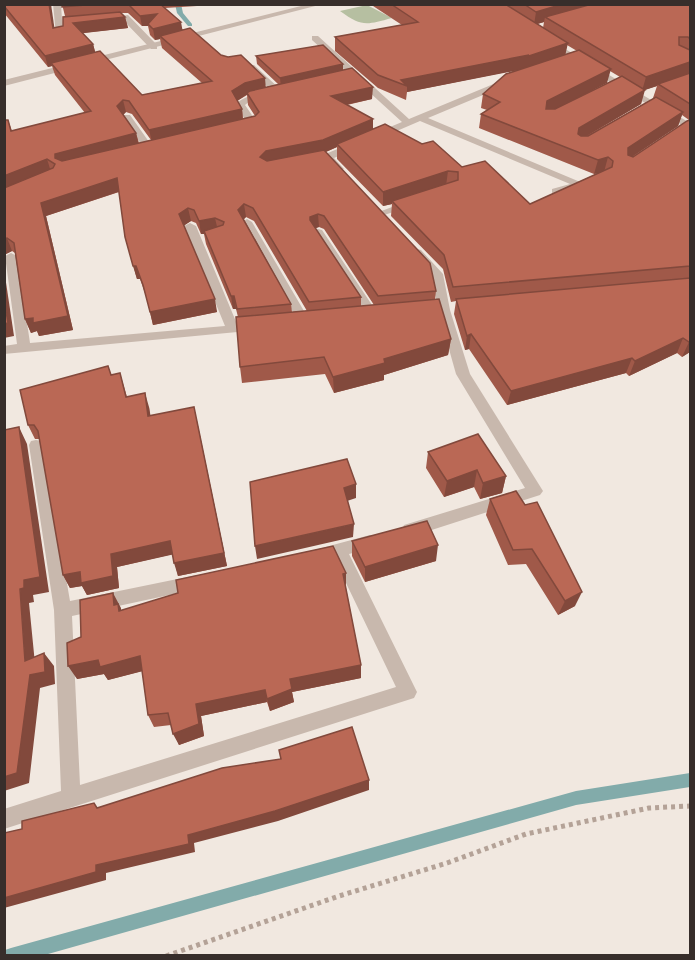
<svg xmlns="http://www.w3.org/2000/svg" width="695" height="960" viewBox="0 0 695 960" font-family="'Alegreya Sans',sans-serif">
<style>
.green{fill:#b6bfa1}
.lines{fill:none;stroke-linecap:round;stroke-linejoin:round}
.stream{fill:#82abaa;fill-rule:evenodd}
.path{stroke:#b4a297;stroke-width:5;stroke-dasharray:4 4;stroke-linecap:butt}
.minor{fill:#c8b8ad;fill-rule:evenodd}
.tertiary{fill:#c8b8ad;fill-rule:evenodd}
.wall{fill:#a05949;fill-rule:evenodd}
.shaded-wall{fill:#82493c}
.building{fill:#ba6855;stroke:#82493c;stroke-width:1.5}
</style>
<rect width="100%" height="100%" fill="#f1e8e0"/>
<path class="green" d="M367,5L392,18C366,25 362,27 340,11Z"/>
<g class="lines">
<g class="stream">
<polygon points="175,4 181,4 183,13 192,24 192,26 188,26 177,13"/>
<polygon points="690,773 690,787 576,805 41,956 4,956 5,950 11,948 576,791"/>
</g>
<polyline class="path" points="166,956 339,896 447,863 526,834 649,808 690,806"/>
<g class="minor">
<polygon points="53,4 61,4 63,37 56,35"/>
<polygon points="128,15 157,45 157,49 151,49 123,20 107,21 103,19"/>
<polygon points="312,36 318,36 409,119 508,78 514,78 514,82 428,118 585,184 560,193 552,193 552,189 570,184 420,121 334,158 344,169 335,171 323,159 323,155 402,122 312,40"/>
<polygon points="550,40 690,123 690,130 547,44 546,42"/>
<polygon points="248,65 254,65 281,90 281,94 275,94 248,69"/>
<path d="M266,92L271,95L269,97L250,101L245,105L258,124L256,126L237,129V125L247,122L235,105C244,96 254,95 266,92Z"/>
<polygon points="124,115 130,115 154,149 152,151 146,151 122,117"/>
<polygon points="411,200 415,201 415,205 381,216 376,213"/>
<polygon points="247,219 252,222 311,323 309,326 301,326 299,323 242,222"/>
<polygon points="190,223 196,226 237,324 255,323 261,327 259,330 4,354 4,346 17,344 5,256 11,253 17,256 30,343 225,326 184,226"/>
<polygon points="318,229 322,230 380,317 378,320 370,320 312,232"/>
<polygon points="417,249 421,250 443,274 450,310 470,374 543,491 540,495 410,537 404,535 402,530 404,525 525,488 456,374 438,310 431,275 411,252"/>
<polygon points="36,440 41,441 43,445 70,601 197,575 203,577 205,582 203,587 197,589 72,616 80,785 396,687 334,558 318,563 312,561 310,556 312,551 318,549 370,535 376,537 378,542 376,547 349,554 414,686 417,692 414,698 4,829 4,809 61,791 54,610 29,445 31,441"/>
</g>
<polygon class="tertiary" points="309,4 323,4 4,86 4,80"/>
</g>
<g class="wall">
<path d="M4,4L54,28L63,26L65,16L62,4H197V6L165,8L183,30L221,55L266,87L278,84L257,64L256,56L343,69L372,99L347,105L373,129L462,167L530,204L598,173L594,174L479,128L481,114L487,110L481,108L483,94L521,69L407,92L406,100L378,88L335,51V37L402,25L370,4H690V352L682,357L677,353L629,376L626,373L507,405L469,349L465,350L454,314L456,301L451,302L443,269L391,216L392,204L383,206L337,159V147L326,152L436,291L435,299L451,339L448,355L384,375V380L334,393L325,374L242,383L240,367L238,317L236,309H233L206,244L204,234H201L196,223L191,221L184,225L217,312L153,325L146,296L140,279H137L125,237L119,192L46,216L73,330L39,336L37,331L31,333L25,319L15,253L12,251L4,255V120H8L12,131L85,113L55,75L52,66L48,67L4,13ZM121,13H128L142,26H148L150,35L155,40L160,39L162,48L202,83L142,95L95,52L93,44L82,33L128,28L125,17ZM544,22L543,28L537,24ZM567,45L577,51L565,55ZM610,71L620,77L593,90ZM657,86L653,98H654L587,136L641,104L644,90ZM247,95L248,105L255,116L243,119L242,109L237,101ZM126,112L132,114L151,140L139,143L136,133L123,115ZM682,115L689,120L632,157L678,126ZM246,217L254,221L307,311L292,312L291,304L244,219ZM319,227L324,229L374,305L361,306V297L315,228Z"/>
<polygon points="120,373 127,397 149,407 150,416 197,421 227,566 178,576 173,554 117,567 119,588 87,595 82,586 70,588 63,575 40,439 35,439 28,425 111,375"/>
<polygon points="428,452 506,476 502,493 480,499 474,487 444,497 426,468"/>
<polygon points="516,491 575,606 558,615 526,564 508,565 486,515 490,499"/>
<polygon points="352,541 436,561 365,582 352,556"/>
<polygon points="346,588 361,665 361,678 292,692 294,702 270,711 267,702 201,716 204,736 179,745 171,725 154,727 148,715 142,671 108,680 104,674 77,679 81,637 121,608 121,610"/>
</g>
<g class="shaded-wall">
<polygon points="49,4 51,4 56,39 53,28"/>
<polygon points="563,4 592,4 545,17 544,22 534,25 536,12"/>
<polygon points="157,14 148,24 148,26 142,26 140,16"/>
<polygon points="125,17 128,28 76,34 73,23"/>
<polygon points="181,22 183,33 160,36 160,39 155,40 153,29"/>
<polygon points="568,43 565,56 524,69 407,92 407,86 401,80"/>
<polygon points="93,44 96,55 51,63 52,66 48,67 45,56"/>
<polygon points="690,62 690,71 689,75 658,84 657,86 642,91 646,77"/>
<polygon points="343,64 343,72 281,87 280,78"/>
<polygon points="611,69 607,83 544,115 547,101"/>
<polygon points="265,78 266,90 246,95 234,103 232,91 245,83"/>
<polygon points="373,87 372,99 331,108 331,96"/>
<polygon points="645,90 641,104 576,142 579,128"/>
<polygon points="123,100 126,112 120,118 117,106"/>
<polygon points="242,109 243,122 152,142 149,130"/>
<polygon points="683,112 678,126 624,162 628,148"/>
<polygon points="373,119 373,132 337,144 337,147 323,153 268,164 260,157 266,151"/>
<polygon points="136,133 139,146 59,171 55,158 55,154"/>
<polygon points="608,157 604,172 594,174 598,160"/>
<polygon points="47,159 51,172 4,191 4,176"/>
<polygon points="448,171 446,186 392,201 392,204 383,206 383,192"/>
<polygon points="117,178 121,191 46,216 73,330 39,336 37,331 31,333 25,319 41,203"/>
<polygon points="244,204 246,217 240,223 238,210"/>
<polygon points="188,208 191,221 182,227 179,214"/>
<polygon points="318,214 319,227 311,230 310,220 310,217"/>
<polygon points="215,218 218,231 204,231 204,234 201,234 199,221"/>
<polygon points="7,238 12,251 4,255 4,239"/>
<polygon points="133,266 136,266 140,279 137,279"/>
<polygon points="4,269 14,336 4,338"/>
<polygon points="231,296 234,296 236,309 233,309"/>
<polygon points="215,299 217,312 153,325 150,312"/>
<polygon points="471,334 469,349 465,350 467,336"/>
<polygon points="683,338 677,353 629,376 635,361"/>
<polygon points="451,339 448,355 384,375 384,380 334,393 333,377 384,359"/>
<polygon points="690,341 690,352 682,357 689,342"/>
<polygon points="632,358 626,373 507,405 511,391"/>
<polygon points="145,393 149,407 153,430 148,416"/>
<polygon points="197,421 227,566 178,576 174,563"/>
<polygon points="19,427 27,444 49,592 33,595 34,602 29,603 36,674 44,653 54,666 55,684 40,688 29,783 4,791 4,777 25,661 20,589"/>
<polygon points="477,470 474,487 444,497 447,481"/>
<polygon points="506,476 502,493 480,499 483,483"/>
<polygon points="356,484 356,498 344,502 344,488"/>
<polygon points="354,524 353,537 257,559 255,546"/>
<polygon points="170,541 175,554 117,567 119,588 87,595 82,586 70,588 63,575 80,572 111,554"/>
<polygon points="438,545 436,561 365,582 365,567"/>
<polygon points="346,573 346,588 343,574"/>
<polygon points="582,592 575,606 558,615 565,601"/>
<polygon points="113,593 121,608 121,611 125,619 114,605"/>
<polygon points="140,656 147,670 108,680 104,674 77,679 68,666 98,660"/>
<polygon points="361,665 361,678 292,692 294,702 270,711 267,699 290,679"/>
<polygon points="265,690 267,702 201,716 204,736 179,745 173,734 196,704"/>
<polygon points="369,780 369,790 278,821 194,843 195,852 106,873 106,880 4,908 4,898 96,865 188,835"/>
</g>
<g class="building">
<polygon points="4,4 49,4 53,28 63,26 63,17 120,12 125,17 73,23 93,44 45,56 4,6"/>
<polygon points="62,4 98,4 62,7"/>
<polygon points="128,4 160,4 181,22 153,29 148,24 157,14 140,16"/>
<polygon points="391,4 505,4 568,43 526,57 529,55 401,80 407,86 378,75 335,37 418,22"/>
<polygon points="524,4 563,4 536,12"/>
<polygon points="592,4 690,4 690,39 688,37 679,37 679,45 690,50 690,62 646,77 545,17"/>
<polygon points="190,28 221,55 228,57 241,55 265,78 245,83 232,91 242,109 149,130 129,101 123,100 117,106 136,133 55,154 55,158 62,161 255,116 259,112 247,93 250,91 352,68 373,87 331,96 373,119 323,140 266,151 260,157 267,161 324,150 430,263 436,291 378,296 324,216 318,214 310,217 310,220 361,297 309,302 253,208 244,204 238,210 291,304 237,309 234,296 231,296 204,231 223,225 224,222 215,218 199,221 194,210 188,208 179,214 215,299 150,312 143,285 136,266 133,266 125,237 117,178 41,203 68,316 33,323 33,318 25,319 14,243 7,238 4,239 4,188 53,168 55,164 47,159 4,176 4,120 8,120 11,131 91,111 51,63 100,51 142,95 212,81 160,36"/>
<polygon points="323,45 343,64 280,78 256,56"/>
<polygon points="579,50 611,69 547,101 546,109 555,109 622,76 645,90 579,128 578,134 581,136 588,136 656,97 683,112 628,148 628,155 633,157 687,121 690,120 690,266 453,287 444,255 392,201 458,180 458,172 448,171 383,192 337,144 385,124 422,144 433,141 462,167 485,161 530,204 612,167 613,161 608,157 598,160 481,114 500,102 483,94 506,74"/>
<polygon points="690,73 690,104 658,84"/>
<polygon points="690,278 690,341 689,342 683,338 635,361 632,358 511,391 471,334 467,336 456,299"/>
<polygon points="4,299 8,323 4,324"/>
<polygon points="439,299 451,339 384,359 385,363 333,377 324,357 240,367 236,317"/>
<polygon points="108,366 111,375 120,373 126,397 145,393 148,416 194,407 224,553 174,563 170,541 111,554 113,576 81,583 80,572 63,575 38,431 34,425 28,425 20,390"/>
<polygon points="19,427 40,577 24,580 24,588 20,589 25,661 44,653 45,672 30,675 17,773 4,777 4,430"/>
<polygon points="478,434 506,476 483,483 477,470 447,481 428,452"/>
<polygon points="347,459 356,484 344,488 354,524 255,546 250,482"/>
<polygon points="516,491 525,505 537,502 582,592 565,601 532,549 513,550 490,499"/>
<polygon points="427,521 438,545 365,567 352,541"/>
<polygon points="333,546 346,573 343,574 361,665 290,679 292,689 267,699 265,690 196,704 199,724 173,734 168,713 148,715 140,656 100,667 98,660 68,666 67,643 81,637 80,600 113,593 114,605 118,604 119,611 178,593 176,580"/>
<polygon points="352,727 369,780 275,811 188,835 189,844 96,865 96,872 4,898 4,833 22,829 22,821 94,803 97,808 222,768 281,759 279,750"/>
</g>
<rect width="695" height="960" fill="none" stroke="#372e2b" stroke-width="12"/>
</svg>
